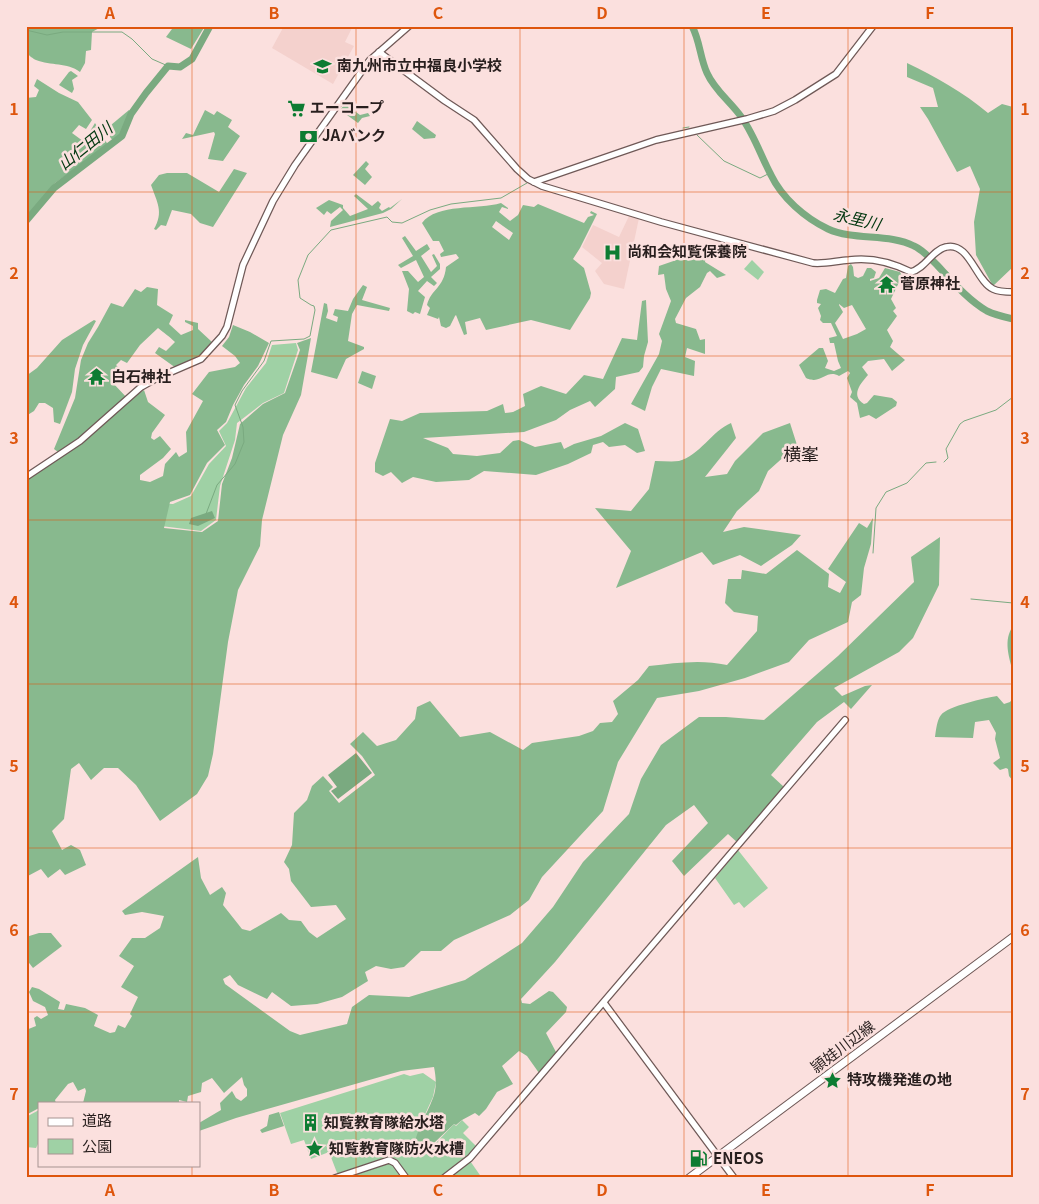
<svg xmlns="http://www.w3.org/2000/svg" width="1039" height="1204" viewBox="0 0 1039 1204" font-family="Georgia,'Noto Sans JP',serif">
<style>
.built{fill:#f4d1cd}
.green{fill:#9fd1a5}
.forest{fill:#88b98e;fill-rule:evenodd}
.water{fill:#7aaa80}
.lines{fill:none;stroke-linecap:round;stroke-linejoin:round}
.stream{stroke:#7aaa80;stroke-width:1}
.river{stroke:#7aaa80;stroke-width:7}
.minor-casing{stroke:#6f5957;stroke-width:8}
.major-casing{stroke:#6f5957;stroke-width:9}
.minor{stroke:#fff;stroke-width:5.5}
.major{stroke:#fff;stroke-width:7}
.grid{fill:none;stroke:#de560d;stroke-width:1;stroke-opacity:0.55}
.labels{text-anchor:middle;stroke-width:5;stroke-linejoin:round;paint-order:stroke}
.poi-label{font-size:15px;font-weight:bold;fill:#281f1e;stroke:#fbe0de;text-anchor:start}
.street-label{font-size:15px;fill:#281f1e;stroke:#fbe0de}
.water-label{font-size:16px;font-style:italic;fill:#00370f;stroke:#fbe0de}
.quarter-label{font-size:18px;fill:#281f1e;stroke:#fbe0de}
.neatline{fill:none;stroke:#de560d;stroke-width:2}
.grid-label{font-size:16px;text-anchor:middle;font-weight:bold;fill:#de560d}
</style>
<rect width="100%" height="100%" fill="#fbe0de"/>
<g class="built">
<polygon points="284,26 353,26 345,42 354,46 333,84 272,48"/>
<polygon points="629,216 639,218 624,289 604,284 595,271 602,263 582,247 593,225 619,237"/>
</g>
<g class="green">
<polygon points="752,260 764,272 758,280 744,269"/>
<polygon points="296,343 298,350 284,393 263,403 237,423 235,440 220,486 216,520 201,531 153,525 132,502 173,504 191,496 209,464 226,446 219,431 227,423 246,388 266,363 272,345"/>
<polygon points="738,850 768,888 744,908 739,902 734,905 715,878"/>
<polygon points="423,1073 436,1082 433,1097 421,1123 412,1156 435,1144 454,1124 456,1126 462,1120 469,1127 463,1133 477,1147 468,1158 482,1178 339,1178 329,1152 311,1159 304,1140 291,1144 280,1113 404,1074 410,1076"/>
<polygon points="39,1110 39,1142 36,1148 26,1147 26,1117"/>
</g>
<g class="forest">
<path d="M26,26H103L92,32L91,50L86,51L85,63L80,72C67,62 51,66 36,60C33,59 29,55 26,53Z"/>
<polygon points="171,26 205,26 191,49 166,37 172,29"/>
<path d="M907,63C936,77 963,92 988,113L1002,104L1013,107V267L993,286L976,255L974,222L980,189L970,166L957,172L928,119L920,107H938L933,88L907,77Z"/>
<polygon points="71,71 78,76 72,80 74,89 72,93 59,85 69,72"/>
<polygon points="37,79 59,93 78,102 92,120 86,129 79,125 72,133 87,144 91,139 89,133 95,123 108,145 55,183 26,217 26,98 36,97 39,90 34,86"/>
<polygon points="345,104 360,115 368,113 370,116 362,118 358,123 340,110"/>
<path d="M129,110L130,112C127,125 125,133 113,141L105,130Z"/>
<polygon points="205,110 214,115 217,111 232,120 228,127 240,136 223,161 208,159 215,134 214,132 182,139 186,133 193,135"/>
<polygon points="417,121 436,135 435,138 424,139 412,129"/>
<polygon points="366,161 369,164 365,169 372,177 365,185 353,175"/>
<path d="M234,169L247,173L213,227L200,223L191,214L172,210L166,226L161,225L156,230L154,229C164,212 157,202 151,185L159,175L167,173H187L219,192Z"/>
<polygon points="356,194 372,206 378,201 381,204 379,208 382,211 389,207 390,208 402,199 391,209 383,213 330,227 331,221 343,210 340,207 331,214 327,211 324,215 316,208 329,200 343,205 343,208 350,216 368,209 354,196"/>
<path d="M501,203L508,208V209L502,207L499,212L510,221L518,215L523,205L534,207L538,204L584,223L588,217L594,215L590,213L591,211L597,214L580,248L573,259L584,268L591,293L590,298L570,330L531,320L486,330L480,318L465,322L467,334L464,335L456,315L455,316L450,326L446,328L441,326L439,317L438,319L427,315L430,308L427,305C431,289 444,288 446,267L459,258L456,254L441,257L440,254L444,251L439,241H433L422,223C437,203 478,210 501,203ZM496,221L513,233L509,240L492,227Z"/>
<polygon points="405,236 416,251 427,244 430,249 421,256 431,272 437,266 432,255 434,254 440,264 440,269 431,277 437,283 434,286 427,281 418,291 425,297 420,314 415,312 413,314 407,311 409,289 402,271 408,271 418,282 424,277 416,260 401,268 398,265 413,256 402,238"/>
<polygon points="697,247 707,248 705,262 726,275 717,278 710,271 707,273 700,287 686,298 675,319 676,323 696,329 700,340 705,339 705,354 687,348 685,357 695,361 694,376 661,369 652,387 645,411 631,404 659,354 662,341 659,334 671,301 666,289 664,274 658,275 659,266 688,256"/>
<path d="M851,264L853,267L854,276L858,278L863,276L867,268H871L876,272L874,278L870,279V281L879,278L885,268L900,272L902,276L891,299L896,308L893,311L897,316L887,330L893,341L890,347L905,360L892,371L884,359L868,361L862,367L868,375C861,383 850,395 864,404L867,403L874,395L892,398L897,402L896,406L876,419L869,415L860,418L857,403L850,397L852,392L847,378L850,373L848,371L839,376C829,370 824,379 814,380C813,380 807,379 806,378L799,365L819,348H823L828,361L825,368L834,371L841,368L838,361L834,343H830L829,338L837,336L831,323H823L820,320L821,316L818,308L821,304L817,303V300L820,290L826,289L835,293L843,279L846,278L848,266ZM839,304L844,308L852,305L866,329L857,334L843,339L835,323L843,312L839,305Z"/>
<polygon points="363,285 367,287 362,300 390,308 389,311 357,305 352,314 348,341 364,347 364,349 346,359 337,379 311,372 324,303 327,304 328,311 326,318 337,322 338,317 333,315 335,309 348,311 353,299"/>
<path d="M147,287L158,289L157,305L173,315L169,324L181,335L193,330V326L185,322V320L198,323V329L212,342L202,354L176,368L155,353L159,347L166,351L175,342C169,336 164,333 158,328L140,345L127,363L121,360L116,365L122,371L112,382L129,400L144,390L148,402L165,415L152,433L151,438L154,440L160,436L171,449L163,458L140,475V480L150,482L163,476L165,464L176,452L179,457L187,452L186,432L203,401L192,394L209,372L235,367L240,363L235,356L222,346L229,337L233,325L250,332L269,343L258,366L244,385L233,405L226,422L217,430L225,445L207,463L190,495L170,502L164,528L202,532L218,521L222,484L232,458L240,424L263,404L285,393L300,350L297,343L311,338L301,395L283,435L262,520L260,546L238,590L228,642L213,754L208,776L197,794L160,821L136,785L118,768H104L91,780L79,763L71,769L64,819L52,831L62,850L71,845L80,850L86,865L65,875L60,869L48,878L41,869L26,877V481L62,455L54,449L75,398L81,360L88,343L98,327L111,303L123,307L135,289L141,292Z"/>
<polygon points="646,300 648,342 644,356 643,367 639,372 616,377 615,389 595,407 590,401 570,410 556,420 524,432 423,438 448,448 453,454 477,456 500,453 513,441 519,440 535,447 561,442 564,449 574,444 601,436 625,423 638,429 645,451 637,453 625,445 609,447 603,442 593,445 591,453 568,464 536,475 484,471 469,480 436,482 413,477 402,483 391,472 383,476 375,472 375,463 390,419 402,421 420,413 487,411 503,404 505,413 513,412 525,406 523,394 541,386 566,394 584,375 603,379 622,338 637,340 642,301"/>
<polygon points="94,320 96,321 83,345 75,369 72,392 60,424 54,422 53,408 45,403 39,403 34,411 26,416 26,376 37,368 62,340"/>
<polygon points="362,371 376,376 372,389 358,383"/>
<path d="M731,423L736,438L705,477L727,474L735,461L763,433L790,423L797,445L768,471L759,491L737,511L723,532L744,527L801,535L792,545L761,566L740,555L713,565L702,552L616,588L631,551L595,508L631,511L649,489L655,461C663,461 672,462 679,461C699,456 712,431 731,423Z"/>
<path d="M873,518L871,544L864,568L861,595L852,602L848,622L809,640L789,662L745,678L699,691L657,698L618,762L603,811L542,877L529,900L510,915L454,940L441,951H421L404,967L391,969L376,966L365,972L368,981L342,997L317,1004L291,1006L272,992L267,999L238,985L230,975L223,979L225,984L290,1031L300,1035L347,1024L352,1007L369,995L409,997L465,980L522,943L553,907L583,862L629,814L641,779L661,745L699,717H726L764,720L838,656L914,582L911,557L940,537L939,585L913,638L899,652L834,688L842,696L865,686L872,685L851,709L844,702L817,722L771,775L784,787L738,843L728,834L684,876L672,861L708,823L694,805L666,825L555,962L521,999L522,1003L530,1004L549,991L553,992L567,1007L566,1012L546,1033L557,1054L539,1073L527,1056L519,1051L502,1066L513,1084L497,1092L486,1109L479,1116L475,1113L462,1120L456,1125L454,1124L434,1143L414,1154C413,1134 426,1117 433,1098C437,1088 436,1077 434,1067L401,1071L236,1118L199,1131V1123L221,1110L220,1103L232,1091L236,1098L241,1101L247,1096V1089L244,1085L242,1077L224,1093L212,1078L202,1083L201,1092L188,1096L187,1102L179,1100V1103H83L86,1091L85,1088L78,1091L73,1082L68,1084L55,1100L56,1103H39V1108L26,1115V1040L28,1038L26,1030L36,1026L34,1018L37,1016L41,1019L48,1015L45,1007L33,1001L29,992L32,987L39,989L60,1002L58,1009L64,1010L66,1004L85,1008L98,1015L94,1026L110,1033L115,1032L118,1025L125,1028L132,1016L130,1014L138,997L121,987L134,966L119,956L132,938H145L160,928L164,916L142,912L125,915L122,911L198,857L201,878L210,895L222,887L226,893L223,905L242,929L250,931L281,913L289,920L301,921L309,932L317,938L346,919L336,905L311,907L291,881L289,869L284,862L292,845L294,813L307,800L312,786L323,776L333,787L329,791L339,803L375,775L362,756L350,744L363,732L377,746L396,740L415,719L417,707L430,701L460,737L490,732L523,750L532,743L579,736L593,731L600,723L612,722L618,714L613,701L638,680L649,666C675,663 701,659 727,665L757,631L758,616L734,612L725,603L728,579H741L742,570L766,574L797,550L829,574L828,587L840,593L846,582L828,569L859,523L867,528Z"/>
<path d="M1013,626V672C1009,657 1003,640 1013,626Z"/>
<path d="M997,696L1004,704L1010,702L1013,698V781L1009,776L1008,769L1006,768L1000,770L993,763L1000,758L995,739L996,733L989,720L975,722L973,738L935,737C936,730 937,720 941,715C948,706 985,698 997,696Z"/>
<polygon points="39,933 51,933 62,946 33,968 26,959 26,937"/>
<polygon points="279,1112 284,1126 262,1133 260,1130 267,1126 269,1115"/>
</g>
<g class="water">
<polygon points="212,511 215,518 198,526 189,524 191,518"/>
<polygon points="356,753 372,773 338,799 331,791 337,787 328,775"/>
</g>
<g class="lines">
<g class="stream">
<polyline points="26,30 47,35 63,32 122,32 132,39 152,59 168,66"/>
<polyline points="683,128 689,127"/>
<polyline points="697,135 724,161 760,178 770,173"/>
<polyline points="944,462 948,458 946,449 960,424 964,421 996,410 1013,397"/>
<polyline points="206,514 217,485 235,464 244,442 243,427 235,405 242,391 264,361 271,341 304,339 310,336 315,310 314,306 311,305 300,298 298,280 308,255 331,230 387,217 392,222 402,223 430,210 451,204 501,198 527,183"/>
<polyline points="873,553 876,508 886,492 907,483 926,463 936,462"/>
<polyline points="971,599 1013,603"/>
</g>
<g class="river">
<path d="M692,26C700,41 700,58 707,73C715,91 731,102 742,118C754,135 761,156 771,175C782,198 805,218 828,229C854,241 889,233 914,246C923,250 930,258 937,265C952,281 968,300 987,311C995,315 1004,317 1013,319"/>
<polyline points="26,221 54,188 122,136 131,114 146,93 168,66 180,67 192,59 210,26"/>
</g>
<defs>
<g id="minor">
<path d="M379,52L445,101L474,120L517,169L528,179L542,186L661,222L813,263C826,264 836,261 849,260C871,257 891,262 911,272C926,268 932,250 946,247C969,241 976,281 993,289C999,292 1007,292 1013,292"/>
<polyline points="534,182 656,140 747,119 774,111 795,100 836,74 873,26"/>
<polyline points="26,477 80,441 141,387 157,378 201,359 222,336 227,327 243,265 273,201 295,165 364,68 370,60 409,26"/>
<polyline points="604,1003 734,1178"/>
<polyline points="335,1178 389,1160 395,1163 406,1178"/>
<polyline points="444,1178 470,1158 845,720"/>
</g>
<polyline id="major" points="689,1178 1013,937"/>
</defs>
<use href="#minor" class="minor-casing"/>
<use href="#major" class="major-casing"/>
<use href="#minor" class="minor"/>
<use href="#major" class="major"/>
</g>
<path class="grid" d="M192,26V1103M356,26V1178M520,26V1178M684,26V1178M848,26V1178M26,192H1013M26,356H1013M26,520H1013M26,684H1013M26,848H1013M26,1012H1013M192,1165V1178"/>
<defs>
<symbol id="school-bare" viewBox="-9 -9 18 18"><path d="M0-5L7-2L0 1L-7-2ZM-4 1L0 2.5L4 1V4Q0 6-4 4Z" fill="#0d7c32" stroke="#fbe0de" stroke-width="2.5" paint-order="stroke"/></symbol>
<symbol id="supermarket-bare" viewBox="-9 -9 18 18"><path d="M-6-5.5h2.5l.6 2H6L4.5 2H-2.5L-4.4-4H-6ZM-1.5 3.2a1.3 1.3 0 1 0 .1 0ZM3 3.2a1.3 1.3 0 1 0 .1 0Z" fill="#0d7c32" stroke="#fbe0de" stroke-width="2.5" paint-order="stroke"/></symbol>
<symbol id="bank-bare" viewBox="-9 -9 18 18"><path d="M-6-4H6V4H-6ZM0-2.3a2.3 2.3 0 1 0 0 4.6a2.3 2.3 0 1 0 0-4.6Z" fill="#0d7c32" stroke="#fbe0de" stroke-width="2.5" paint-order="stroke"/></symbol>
<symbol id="hospital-bare" viewBox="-9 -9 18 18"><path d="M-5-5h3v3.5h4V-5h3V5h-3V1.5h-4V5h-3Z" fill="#0d7c32" stroke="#fbe0de" stroke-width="2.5" paint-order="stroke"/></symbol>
<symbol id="temple-bare" viewBox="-9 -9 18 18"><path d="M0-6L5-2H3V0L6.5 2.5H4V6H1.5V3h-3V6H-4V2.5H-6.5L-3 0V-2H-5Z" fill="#0d7c32" stroke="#fbe0de" stroke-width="2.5" paint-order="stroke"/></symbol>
<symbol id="sight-bare" viewBox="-9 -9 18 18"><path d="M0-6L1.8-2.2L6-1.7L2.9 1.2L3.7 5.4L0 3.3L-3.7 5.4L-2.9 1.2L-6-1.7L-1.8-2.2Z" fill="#0d7c32" stroke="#fbe0de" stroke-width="2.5" paint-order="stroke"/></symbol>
<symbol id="building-bare" viewBox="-9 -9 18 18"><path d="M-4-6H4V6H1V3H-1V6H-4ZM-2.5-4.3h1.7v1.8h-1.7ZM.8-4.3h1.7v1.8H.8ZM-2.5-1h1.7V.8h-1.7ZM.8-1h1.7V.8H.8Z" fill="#0d7c32" stroke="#fbe0de" stroke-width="2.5" paint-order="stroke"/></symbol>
<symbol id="fuel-bare" viewBox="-9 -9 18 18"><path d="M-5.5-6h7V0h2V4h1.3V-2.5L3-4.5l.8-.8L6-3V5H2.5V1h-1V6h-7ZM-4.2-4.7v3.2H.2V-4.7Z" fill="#0d7c32" stroke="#fbe0de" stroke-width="2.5" paint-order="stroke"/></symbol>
</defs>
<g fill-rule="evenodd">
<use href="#school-bare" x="310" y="54" width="25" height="25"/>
<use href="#supermarket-bare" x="284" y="96" width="25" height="25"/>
<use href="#bank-bare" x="296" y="124" width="25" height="25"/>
<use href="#hospital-bare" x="600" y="240" width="25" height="25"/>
<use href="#temple-bare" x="874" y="272" width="25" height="25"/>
<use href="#temple-bare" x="84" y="364" width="25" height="25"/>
<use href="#sight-bare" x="820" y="1068" width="25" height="25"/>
<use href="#building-bare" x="298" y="1110" width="25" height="25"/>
<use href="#sight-bare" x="302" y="1136" width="25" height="25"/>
<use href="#fuel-bare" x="686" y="1146" width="25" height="25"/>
</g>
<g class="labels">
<g class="poi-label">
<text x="337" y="71">南九州市立中福良小学校</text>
<text x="310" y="113">エーコープ</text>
<text x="322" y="141">JAバンク</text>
<text x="627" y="257">尚和会知覧保養院</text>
<text x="900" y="289">菅原神社</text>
<text x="111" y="382">白石神社</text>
<text x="847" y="1085">特攻機発進の地</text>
<text x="324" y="1128">知覧教育隊給水塔</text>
<text x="329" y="1154">知覧教育隊防火水槽</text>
<text x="713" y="1164">ENEOS</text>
</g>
<g class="street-label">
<text transform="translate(843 1047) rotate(-37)" y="5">頴娃川辺線</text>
</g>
<g class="water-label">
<text transform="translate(85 146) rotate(-39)" y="6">山仁田川</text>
<text transform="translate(857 219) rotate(13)" y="6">永里川</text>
</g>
<g class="quarter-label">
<text x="801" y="461">横峯</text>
</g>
</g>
<rect width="1039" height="1204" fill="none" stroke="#fbe0de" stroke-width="55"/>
<rect x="38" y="1102" width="162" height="65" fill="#fbe0de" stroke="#a79391"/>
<rect x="48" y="1118" width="25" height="8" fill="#ffffff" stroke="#a79391"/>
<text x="82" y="1126" font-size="15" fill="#281f1e">道路</text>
<rect x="48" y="1139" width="25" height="15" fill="#9fd1a5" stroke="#a79391"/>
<text x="82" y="1152" font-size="15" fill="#281f1e">公園</text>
<rect x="28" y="28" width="984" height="1148" class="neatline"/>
<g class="grid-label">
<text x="110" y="19">A</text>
<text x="274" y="19">B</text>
<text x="438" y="19">C</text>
<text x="602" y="19">D</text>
<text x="766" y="19">E</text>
<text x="930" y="19">F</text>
<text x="14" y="115">1</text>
<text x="1025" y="115">1</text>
<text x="14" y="279">2</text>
<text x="1025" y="279">2</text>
<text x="14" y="444">3</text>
<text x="1025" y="444">3</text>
<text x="14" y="608">4</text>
<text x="1025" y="608">4</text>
<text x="14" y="772">5</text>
<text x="1025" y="772">5</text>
<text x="14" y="936">6</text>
<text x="1025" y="936">6</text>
<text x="14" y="1100">7</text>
<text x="1025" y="1100">7</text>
<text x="110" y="1196">A</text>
<text x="274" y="1196">B</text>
<text x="438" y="1196">C</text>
<text x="602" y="1196">D</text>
<text x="766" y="1196">E</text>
<text x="930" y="1196">F</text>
</g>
</svg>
